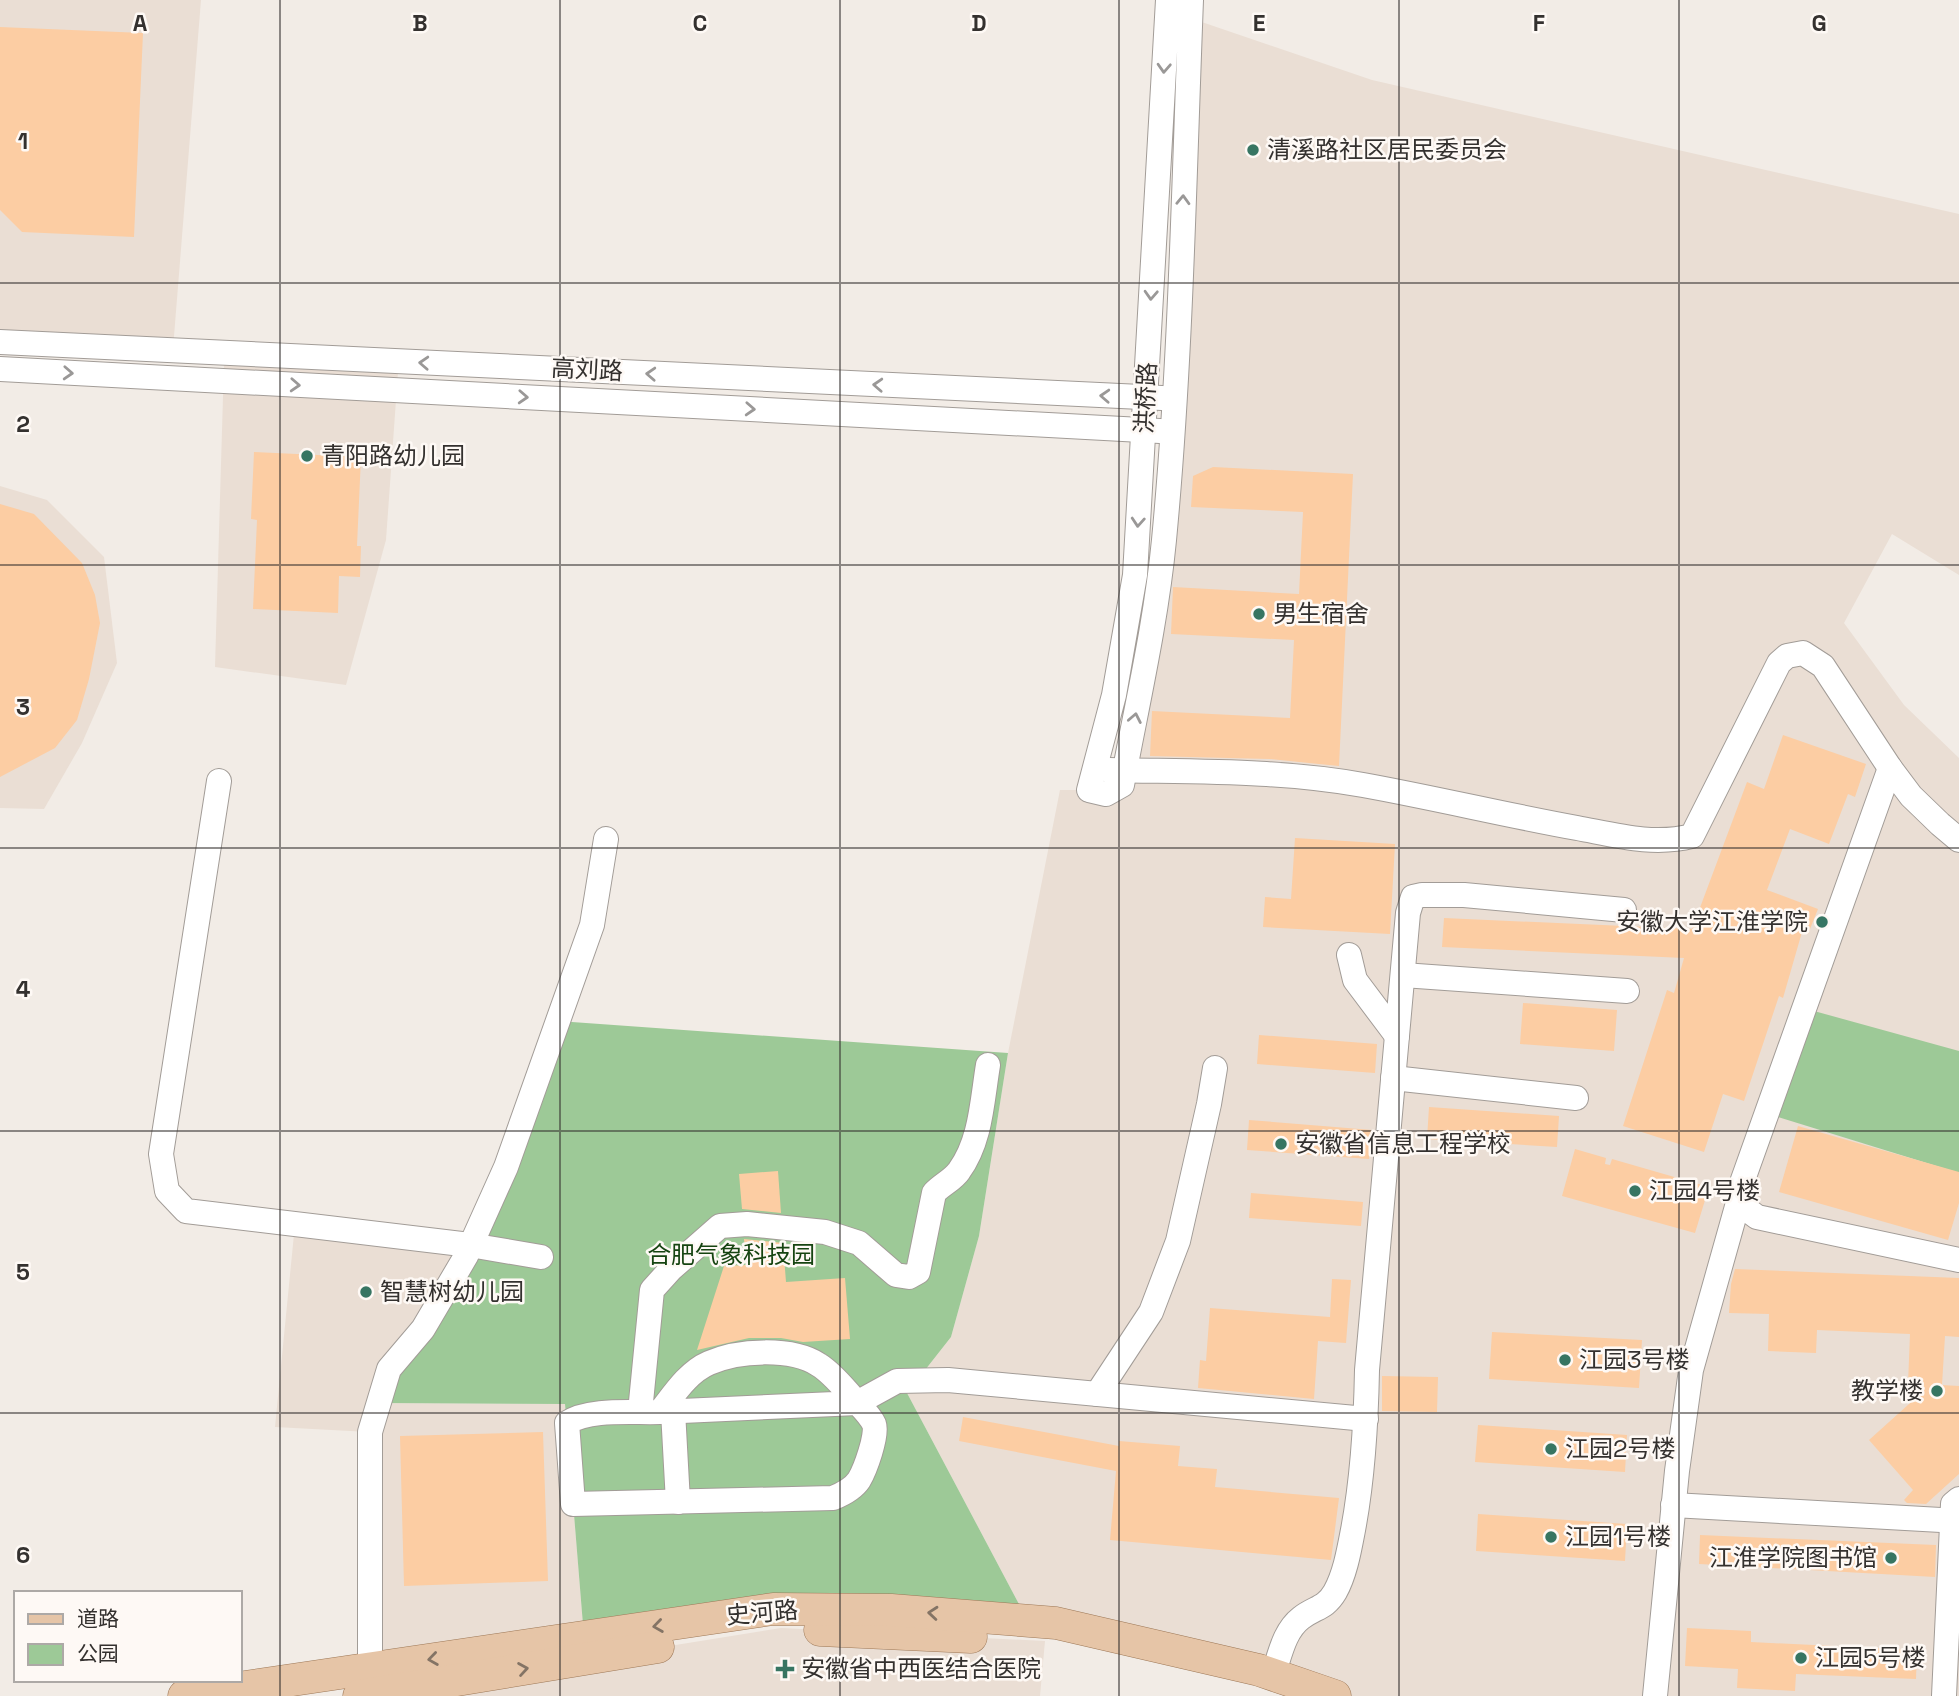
<svg xmlns="http://www.w3.org/2000/svg" width="1959" height="1696" viewBox="0 0 1959 1696" font-family="'Space Grotesk','Noto Sans SC',sans-serif">
<style>
.built{fill:#eaded4}
.green{fill:#9dc997}
.building{fill:#fccda3}
.lines{fill:none;stroke-linecap:round;stroke-linejoin:round}
.minor-casing{stroke:#a29c97;stroke-width:26}
.major-casing{stroke:#9d7857;stroke-width:33}
.minor{stroke:#fff;stroke-width:24}
.major{stroke:#e6c5a7;stroke-width:32}
.oneway{stroke:#9a9897}
.oneway2{stroke:#847465}
.grid{fill:none;stroke:#34312f;stroke-width:2;stroke-opacity:0.55}
.poi-dot{fill:#377562;stroke:#fef9f5;stroke-width:2.5}
.labels{text-anchor:middle;stroke-width:5;stroke-linejoin:round;paint-order:stroke}
.poi-label{font-size:24px;fill:#34312f;stroke:#fef9f5;text-anchor:start}
.street-label{font-size:24px;fill:#34312f;stroke:#fef9f5}
.park-label{font-size:24px;fill:#164411;stroke:#fef9f5}
.grid-label{font-size:23px;text-anchor:middle;font-weight:bold;fill:#34312f;stroke:#fef9f5;stroke-width:5;stroke-linejoin:round;paint-order:stroke}
</style>
<rect width="100%" height="100%" fill="#f2ece6"/>
<g class="built">
<polygon points="0,0 201,0 172,361 0,352"/>
<polygon points="1190,18 1372,80 1959,214 1959,575 1892,534 1844,623 1904,705 1959,758 1959,1696 1335,1696 1028,1621 907,1393 951,1337 979,1236 1008,1053 1060,790 1089,790 1122,785 1150,640"/>
<polygon points="224,363 398,372 386,540 346,685 215,667"/>
<polygon points="0,486 47,500 104,557 117,663 82,743 44,809 0,808"/>
<polygon points="295,1224 470,1245 379,1403 565,1404 584,1637 370,1668 369,1432 275,1427"/>
<polygon points="781,1628 1045,1641 1040,1696 359,1696"/>
</g>
<g class="green">
<polygon points="1814,1011 1959,1051 1959,1173 1778,1117"/>
<polygon points="558,1021 1008,1053 979,1236 951,1337 907,1393 1028,1621 891,1610 584,1637 565,1404 378,1403 423,1329"/>
</g>
<g class="building">
<polygon points="0,27 143,33 134,237 22,232 0,210"/>
<polygon points="254,452 361,457 357,546 361,546 360,577 339,576 338,613 253,609 257,520 251,519"/>
<polygon points="1213,467 1353,474 1339,766 1269,759 1150,756 1152,711 1290,718 1294,640 1171,634 1173,587 1299,594 1303,512 1191,507 1193,476"/>
<polygon points="0,504 34,514 82,563 95,595 100,623 89,679 77,720 55,748 0,777"/>
<polygon points="1783,735 1866,764 1855,797 1848,794 1829,844 1790,829 1767,890 1818,909 1808,934 1802,932 1783,998 1779,996 1744,1101 1723,1094 1704,1152 1623,1126 1667,990 1674,993 1684,958 1442,947 1444,918 1692,929 1747,782 1764,789"/>
<polygon points="1295,838 1395,844 1390,934 1263,927 1265,897 1291,899"/>
<polygon points="1523,1003 1617,1010 1614,1051 1520,1044"/>
<polygon points="1259,1035 1377,1044 1375,1073 1257,1064"/>
<polygon points="1429,1107 1559,1116 1557,1147 1427,1139"/>
<polygon points="1249,1120 1372,1130 1369,1159 1247,1150"/>
<polygon points="1798,1126 1959,1172 1959,1203 1948,1240 1779,1192"/>
<polygon points="1575,1149 1606,1158 1605,1164 1610,1165 1612,1159 1709,1187 1695,1233 1562,1196"/>
<polygon points="778,1171 781,1213 742,1209 739,1174"/>
<polygon points="1251,1193 1363,1202 1361,1226 1249,1218"/>
<polygon points="744,1239 783,1243 786,1282 845,1278 850,1339 803,1342 781,1338 749,1338 697,1350 724,1266 746,1265"/>
<polygon points="1735,1269 1959,1278 1959,1337 1945,1336 1942,1385 1959,1386 1959,1474 1926,1504 1907,1503 1904,1500 1913,1490 1869,1440 1919,1395 1908,1384 1910,1334 1817,1330 1816,1353 1768,1351 1769,1314 1729,1313 1731,1284"/>
<polygon points="1332,1279 1351,1280 1346,1343 1318,1341 1314,1399 1198,1388 1200,1360 1206,1361 1210,1308 1330,1317"/>
<polygon points="1492,1332 1642,1340 1639,1388 1489,1379"/>
<polygon points="1382,1376 1438,1377 1437,1412 1382,1411"/>
<polygon points="963,1417 1119,1446 1119,1441 1180,1446 1178,1466 1217,1469 1215,1487 1339,1498 1331,1560 1110,1540 1116,1471 959,1441"/>
<polygon points="1478,1425 1627,1435 1625,1472 1475,1462"/>
<polygon points="543,1432 548,1581 404,1586 400,1436"/>
<polygon points="1478,1514 1627,1524 1625,1561 1476,1551"/>
<polygon points="1700,1535 1936,1545 1935,1577 1699,1564"/>
<polygon points="1687,1628 1751,1631 1751,1642 1917,1650 1916,1679 1796,1674 1795,1691 1737,1688 1738,1669 1685,1666"/>
</g>
<g class="lines">
<defs>
<g id="minor">
<path d="M1168,0L1135,575L1114,695L1089,790L1106,794L1122,785C1137,704 1156,623 1164,540C1181,361 1184,180 1191,0"/>
<polyline points="0,342 1162,398"/>
<polyline points="0,369 1160,431"/>
<polyline points="1890,768 1740,1188 1738,1203 1757,1217 1959,1260"/>
<path d="M1109,770C1193,772 1280,770 1363,785C1435,798 1505,815 1577,828C1615,835 1653,846 1692,836L1779,663L1787,656L1803,653L1823,666L1890,768L1911,796L1940,824L1959,840"/>
<polyline points="219,781 161,1154 167,1191 186,1211 470,1245 541,1257"/>
<polyline points="1349,955 1355,980 1397,1036"/>
<polyline points="1403,975 1627,991"/>
<polyline points="1393,1078 1576,1098"/>
<polyline points="1097,1394 1151,1312 1178,1241 1209,1104 1215,1068"/>
<polyline points="673,1411 678,1502"/>
<path d="M640,1412L652,1290L671,1269L720,1226L747,1224L825,1232L859,1243L896,1275L909,1277L918,1272L934,1193C941,1185 953,1180 959,1171C981,1141 982,1101 988,1065"/>
<path d="M660,1412C674,1394 688,1372 709,1363C738,1350 792,1347 819,1365C832,1373 843,1387 853,1398C859,1405 870,1415 874,1424C878,1435 865,1470 859,1480C853,1489 843,1494 833,1498L573,1504L567,1423C589,1408 633,1413 660,1412L857,1403L897,1381L948,1380L1366,1419"/>
<polyline points="1673,1505 1959,1521"/>
<polyline points="370,1668 370,1432 389,1369 423,1329 466,1256 506,1167 592,925 606,839"/>
<path d="M1273,1675C1280,1655 1284,1631 1301,1618C1315,1607 1325,1609 1335,1592C1345,1574 1349,1551 1353,1530C1363,1477 1366,1424 1367,1370L1408,913L1413,897L1422,895H1464L1624,910"/>
<polyline points="1655,1696 1677,1471 1691,1370 1738,1203"/>
<polyline points="1944,1696 1953,1504 1959,1499"/>
</g>
<g id="major">
<polyline points="820,1630 971,1637"/>
<polyline points="184,1696 773,1609 891,1610 1056,1623 1259,1670 1335,1696"/>
<polyline points="359,1696 658,1647"/>
</g>
</defs>
<use href="#minor" class="minor-casing"/>
<use href="#major" class="major-casing"/>
<use href="#minor" class="minor"/>
<use href="#major" class="major"/>
</g>
<defs><path id="oneway-chevron" d="M-2-3.5L2.5 0L-2 3.5" fill="none" stroke-width="1.6" stroke-linecap="round" stroke-linejoin="round" transform="scale(1.75)"/></defs>
<g class="oneway">
<use href="#oneway-chevron" transform="translate(1164 68) rotate(93)"/>
<use href="#oneway-chevron" transform="translate(1183 200) rotate(-88)"/>
<use href="#oneway-chevron" transform="translate(1151 295) rotate(93)"/>
<use href="#oneway-chevron" transform="translate(424 363) rotate(-177)"/>
<use href="#oneway-chevron" transform="translate(68 373) rotate(3)"/>
<use href="#oneway-chevron" transform="translate(651 374) rotate(-177)"/>
<use href="#oneway-chevron" transform="translate(295 385) rotate(3)"/>
<use href="#oneway-chevron" transform="translate(878 385) rotate(-177)"/>
<use href="#oneway-chevron" transform="translate(1105 396) rotate(-177)"/>
<use href="#oneway-chevron" transform="translate(523 397) rotate(3)"/>
<use href="#oneway-chevron" transform="translate(750 409) rotate(3)"/>
<use href="#oneway-chevron" transform="translate(1138 522) rotate(94)"/>
<use href="#oneway-chevron" transform="translate(1135 718) rotate(-79)"/>
</g>
<g class="oneway2">
<use href="#oneway-chevron" transform="translate(933 1613) rotate(-175)"/>
<use href="#oneway-chevron" transform="translate(658 1626) rotate(172)"/>
<use href="#oneway-chevron" transform="translate(433 1659) rotate(172)"/>
<use href="#oneway-chevron" transform="translate(523 1669) rotate(-9)"/>
</g>
<path class="grid" d="M280,0V1696M560,0V1696M840,0V1696M1119,0V1696M1399,0V1696M1679,0V1696M0,283H1959M0,565H1959M0,848H1959M0,1131H1959M0,1413H1959"/>
<g class="poi-dot">
<circle cx="1253" cy="150" r="7"/>
<circle cx="307" cy="456" r="7"/>
<circle cx="1259" cy="614" r="7"/>
<circle cx="1822" cy="922" r="7"/>
<circle cx="1281" cy="1144" r="7"/>
<circle cx="1635" cy="1191" r="7"/>
<circle cx="366" cy="1292" r="7"/>
<circle cx="1565" cy="1360" r="7"/>
<circle cx="1937" cy="1391" r="7"/>
<circle cx="1551" cy="1449" r="7"/>
<circle cx="1551" cy="1537" r="7"/>
<circle cx="1891" cy="1558" r="7"/>
<circle cx="1801" cy="1658" r="7"/>
<path d="M781.5 1658.5h7v7h7v7h-7v7h-7v-7h-7v-7h7z"/>
</g>
<g class="labels">
<g class="poi-label">
<text x="1267" y="158">清溪路社区居民委员会</text>
<text x="321" y="464">青阳路幼儿园</text>
<text x="1273" y="622">男生宿舍</text>
<text x="1808" y="930" text-anchor="end">安徽大学江淮学院</text>
<text x="1295" y="1152">安徽省信息工程学校</text>
<text x="1649" y="1199">江园4号楼</text>
<text x="380" y="1300">智慧树幼儿园</text>
<text x="1579" y="1368">江园3号楼</text>
<text x="1923" y="1399" text-anchor="end">教学楼</text>
<text x="1565" y="1457">江园2号楼</text>
<text x="1565" y="1545">江园1号楼</text>
<text x="1877" y="1566" text-anchor="end">江淮学院图书馆</text>
<text x="1815" y="1666">江园5号楼</text>
<text x="801" y="1677">安徽省中西医结合医院</text>
</g>
<g class="street-label">
<text transform="translate(587 370) rotate(3)" y="8">高刘路</text>
<text transform="translate(1146 398) rotate(-87)" y="8">洪桥路</text>
<text transform="translate(762 1613) rotate(-5)" y="8">史河路</text>
</g>
<g class="park-label">
<text x="731" y="1263">合肥气象科技园</text>
</g>
</g>
<g class="grid-label">
<text x="140" y="31">A</text>
<text x="420" y="31">B</text>
<text x="700" y="31">C</text>
<text x="979" y="31">D</text>
<text x="1259" y="31">E</text>
<text x="1539" y="31">F</text>
<text x="1819" y="31">G</text>
<text x="23" y="149">1</text>
<text x="23" y="432">2</text>
<text x="23" y="715">3</text>
<text x="23" y="997">4</text>
<text x="23" y="1280">5</text>
<text x="23" y="1563">6</text>
</g>
<rect x="14" y="1591" width="228" height="91" fill="#fef9f5" stroke="#ada9a6" stroke-width="2"/>
<rect x="28" y="1614" width="35" height="10" fill="#e6c5a7" stroke="#ada9a6" stroke-width="2"/>
<text x="77" y="1626" font-size="21" fill="#34312f">道路</text>
<rect x="28" y="1644" width="35" height="21" fill="#9dc997" stroke="#ada9a6" stroke-width="2"/>
<text x="77" y="1661" font-size="21" fill="#34312f">公园</text>
</svg>
